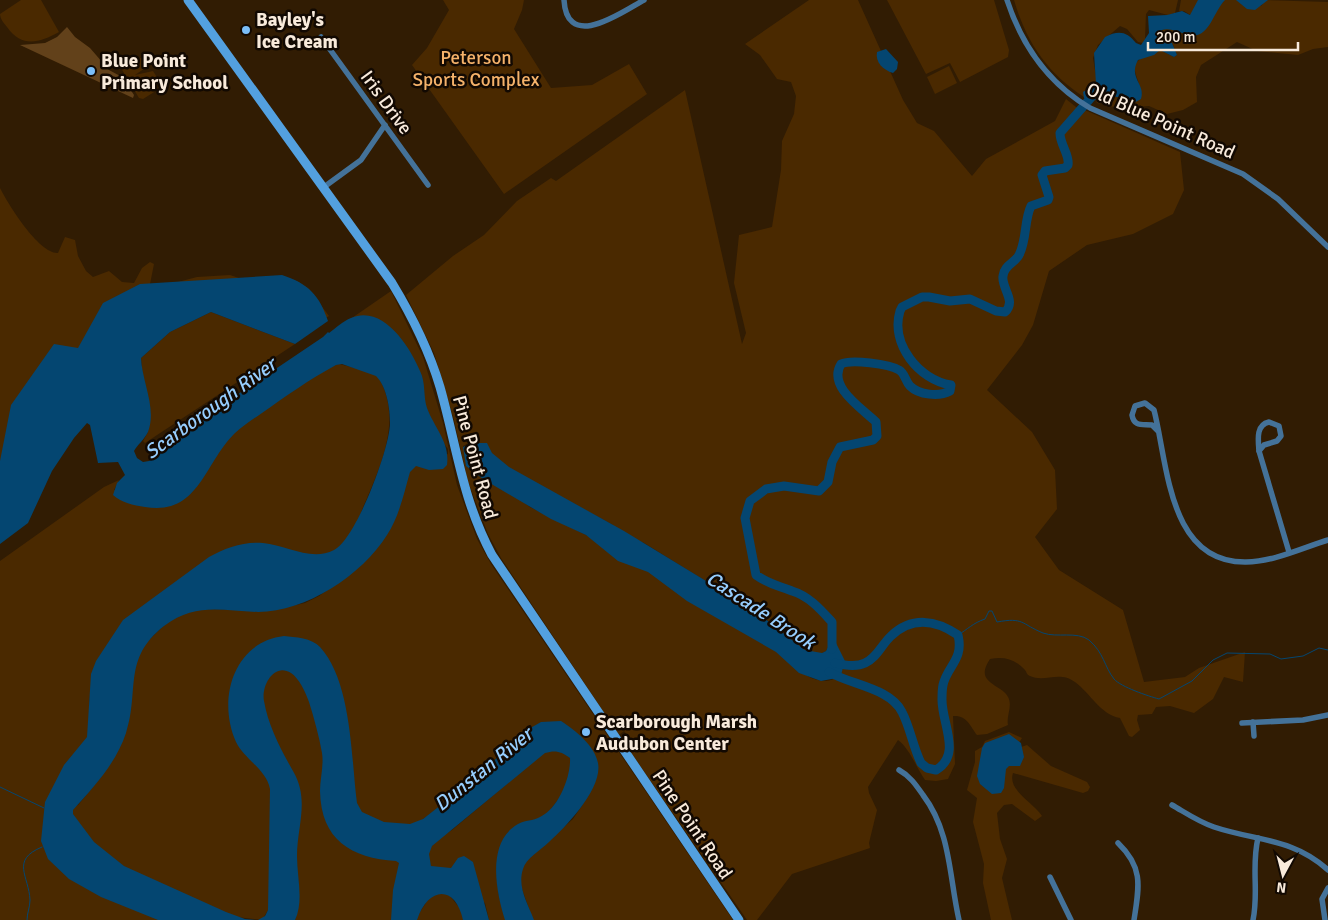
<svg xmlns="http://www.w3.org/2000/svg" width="1328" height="920" viewBox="0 0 1328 920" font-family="Signika,sans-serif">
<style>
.green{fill:#4a2900;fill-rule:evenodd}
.forest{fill:#62411a}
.water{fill:#044671}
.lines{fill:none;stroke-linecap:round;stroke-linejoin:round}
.stream{stroke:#044671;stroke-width:1}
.river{stroke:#044671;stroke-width:9}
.minor{stroke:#447299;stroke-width:5.5}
.secondary{stroke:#53a0df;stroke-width:9}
.poi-dot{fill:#7bbef8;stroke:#120902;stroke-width:2}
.labels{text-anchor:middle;stroke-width:5;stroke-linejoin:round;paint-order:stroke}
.poi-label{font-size:19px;font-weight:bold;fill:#f8eadb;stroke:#120902;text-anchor:start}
.park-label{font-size:19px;fill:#f5b26a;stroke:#120902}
.street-label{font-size:19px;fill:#f8eadb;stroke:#120902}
.water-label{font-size:20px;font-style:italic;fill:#96cdfd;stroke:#120902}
</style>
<rect width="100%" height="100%" fill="#311c03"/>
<g class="green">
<path d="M21,0H41L59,32C39,43 22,48 7,27C4,23 0,19 0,14Z"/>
<polygon points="443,0 524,0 522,10 514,29 551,88 592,85 629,64 647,94 504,194 412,65 427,48 449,10"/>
<path d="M809,0H858L903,100L917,123L934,131L972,176L986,159L1055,121L1066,99L1081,111L1078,107L1180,152L1184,190L1173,214L1133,234L1087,245L1049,271L1033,325L1022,345L987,390L1032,432L1055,470L1057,509L1035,537L1059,570L1123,610L1144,682L1185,677L1199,668L1245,652L1243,682L1224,677L1213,699L1194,713L1170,706L1156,707L1152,714L1138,715L1137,720L1140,730L1132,737L1129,736L1120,718C1101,715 1090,693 1075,682C1059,670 1045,683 1030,676C1027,675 1027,673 1025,670C1015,659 1004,656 990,659C973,684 1002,684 1008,697C1013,706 1006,716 1008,725L987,734L977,735C970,726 967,715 953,716L955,764L948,779L936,781L925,780C916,767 910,749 898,740L868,787L869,793L877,810L869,843L870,848L792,874L757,920H747L625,744L630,739L624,731L619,735L501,558L488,534L468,482L454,420L434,353L406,295L453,256L484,235L517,201L551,178L556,181L685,90L742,344L746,333L734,283L739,235L772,227L781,170L782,141L794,114L796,96L791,82L777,79L760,55L745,44ZM472,441L479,446L487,444L491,455L503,466L549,493L567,500L613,525L619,532L644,543L759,614L805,650L814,653L816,658H819L820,654L826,651L833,637L837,650L845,661C843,675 833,684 818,680C798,675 803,666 789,657C764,639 735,625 709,609L697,604L655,573L619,558L590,537L530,507L498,483L478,475L467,464L463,446Z"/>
<polygon points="887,0 994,0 1009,50 1008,57 960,82 950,63 926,74"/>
<path d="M1014,0H1178L1175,13L1168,15L1149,10L1146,14L1145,39L1143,43L1138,42L1127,29L1120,26L1098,45L1093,58L1097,82L1095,87L1085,92L1084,97C1048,74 1026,42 1014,0Z"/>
<polygon points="1181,0 1199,0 1192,16 1184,11 1179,11"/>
<path d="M1220,0H1237L1261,6L1266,0L1328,2V47L1313,49L1298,55L1257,51L1237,42L1201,65L1196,77L1197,102L1183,110L1167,114L1149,106L1119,108L1097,103L1095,99L1097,95C1105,94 1121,96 1126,102L1142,94C1134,64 1125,64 1160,50L1174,57L1177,55L1172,43L1162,36V30L1167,28L1175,31L1215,11L1224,1Z"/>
<polygon points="142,57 148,66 135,75 153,71 158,79 167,84 143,99 139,98 121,68 129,66"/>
<polygon points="949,66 957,83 935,94 927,77"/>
<path d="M0,188C8,204 39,254 58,253L65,237L75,240L78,256L86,271L93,277L109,271L122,282L134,283L142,268L150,262L154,264L150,284L174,283L197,277L230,275L239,278L297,281L308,288L329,316L322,320L233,281L0,470Z"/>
<polygon points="391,291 423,357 443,423 457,485 477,539 491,564 733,920 533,920 518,878 522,864 573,819 583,804 594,783 578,735 459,794 413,826 395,826 358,816 344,718 261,644 265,774 271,788 270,907 262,920 236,917 132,872 95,847 71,812 73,806 78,805 101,777 133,664 146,643 157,632 171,619 195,609 272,610 305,603 319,596 361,565 411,465 448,454 448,449 349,320"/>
<polygon points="211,312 295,344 145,443 143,441 148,432 141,358 170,332"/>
<path d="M339,364L376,373C404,416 382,463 364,505C359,517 353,536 343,545C337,550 329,554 323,558L283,549L96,668C88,692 88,714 91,738L48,802L180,920H0V561L104,487L119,480L114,490L237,428L323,369Z"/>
<polygon points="292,667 304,687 321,731 325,780 401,859 393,920 295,920 299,887 284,755 255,711 270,672"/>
<path d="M1009,732L1022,738L1015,749L1027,745L1051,766L1087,782L1090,787L1088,791L1083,793L1013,773C1007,790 1034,803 1042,816L1035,821L1012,804L1004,805L997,813L1000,839L1007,859L1002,878L1012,920H991L983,883L984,864L973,822L977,798L967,790L975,762V751L982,747L985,741Z"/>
<polygon points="553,745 573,760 567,788 497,879 499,896 506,920 489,920 485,903 431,866 427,851 439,838 452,830"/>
<polygon points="439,882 469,920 415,920"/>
</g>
<polygon class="forest" points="67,27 75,37 90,48 109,70 122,77 134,95 133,98 20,45 45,43 57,37"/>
<g class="water">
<path d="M1198,0H1225C1213,12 1209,40 1189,35C1180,33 1170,27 1162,30V36L1172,43L1177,55L1174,57L1160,50L1154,55L1138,60C1128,78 1146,84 1141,99L1132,104L1123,98L1105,95L1088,101L1084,98L1083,92L1096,84L1094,53L1105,37C1118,30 1127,31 1136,43L1141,45L1149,33L1148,16L1167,15L1182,11L1190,15Z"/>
<polygon points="1236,0 1268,0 1255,10 1247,9"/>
<path d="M886,49L898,62L897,69L893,73C883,70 875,62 877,52Z"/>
<path d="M282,275C309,284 319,295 328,321L295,344L211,312L170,332L141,358C142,382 157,408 148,432C144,440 138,444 134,451L137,458L143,462L149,461L176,436L323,337L328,332L329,333C336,328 343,321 351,318C383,304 410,347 420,371C426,383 423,397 427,408C435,429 450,442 447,465L443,469L429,470L416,466L410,472C404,493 399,517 387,535C362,575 306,612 258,612C222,611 196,602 164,626C122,659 140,690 126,733C116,763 94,787 73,810V814L94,842L124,866L226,912L245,919L256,920H158L101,897L69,879L48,859L41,841L45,802L64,765L87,737L91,674L96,661L123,620L209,557C225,548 244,541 263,543C287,545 311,562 334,550C356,539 390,448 390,423C390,409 387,387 376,376L342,364L336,365C310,379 286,396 262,413C253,419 243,426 235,433C204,463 199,516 145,507C133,505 122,503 113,495L117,483L125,475L118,462L98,463L90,425L87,423L74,438L52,471L28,523L0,544V461L11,405L54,344L78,348L103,303L140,284Z"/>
<polygon points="474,443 487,443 492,453 509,467 624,531 734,598 760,615 805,650 822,653 826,651 833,637 845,661 841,675 837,678 821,681 799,673 776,652 687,601 648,572 618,561 586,535 551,519 483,479 466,466 463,447"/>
<path d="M284,636C295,637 312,638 320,647C352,682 351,758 357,803L362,812L384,822L410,824L423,819L473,780L527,730L541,722L561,721C575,730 595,746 598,763C603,788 566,827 549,842C541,850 526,858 523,869C517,887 528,904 534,920H505C496,892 486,842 518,824C525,820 533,821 540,817C558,809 571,777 570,758C561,751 555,750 545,753L432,846L429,854L431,866L451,868L458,858L464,856L473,862L489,920H463C455,884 428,887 417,920H391L393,890L399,863L396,861C351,858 321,840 320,791C320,779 324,765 322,753C319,736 314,718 309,702C306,693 299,678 291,673C274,662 261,686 264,701C268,725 281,750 293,771C310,800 297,826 297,856C297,877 304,901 295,920H258L265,916L268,910L270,789C266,769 245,760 236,742C217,700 233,642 284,636Z"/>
<polygon points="1009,734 1021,743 1024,757 1020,766 1009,766 1006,769 1004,788 1001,793 992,794 980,784 977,776 982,748 985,743"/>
</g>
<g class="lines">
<g class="stream">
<path d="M958,635C968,629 973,623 985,619L989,611H992L997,622C1024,617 1021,624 1043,633C1057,638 1077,631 1089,640C1104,653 1104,666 1114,679C1121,687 1148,696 1159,699L1192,681L1213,660L1227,653L1270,654L1281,659L1303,656L1319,648L1328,650"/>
<polyline points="0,787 44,808"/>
<path d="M27,920C27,913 30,907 30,900C29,876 10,860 42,847"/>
</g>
<g class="river">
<path d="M832,649V622C821,610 809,596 792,591C777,585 770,585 756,575L745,518L750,501L766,489L784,486L819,491L828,482L832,462L840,447L873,440L877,436L876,422C863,409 827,387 841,364C851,359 889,364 899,370C905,373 905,381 910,386C919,395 939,397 950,391L951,385C919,380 890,344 900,311L902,307L922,297H929L950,301L970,299L996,311L1005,312C1017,301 1001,288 1003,276C1004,265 1015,263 1019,255C1027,240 1024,220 1031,206L1048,200L1049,197L1042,175L1045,171L1065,168L1068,165C1070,155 1060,145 1060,133L1096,92"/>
<path d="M829,672C851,685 890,688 902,712C910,727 913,747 921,763L927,768L936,770C962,755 942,724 942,700C942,696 942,690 943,685C947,666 964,660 958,635C936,620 912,616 891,636C882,644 877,658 865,663C857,667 843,665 835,663"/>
</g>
<g class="minor">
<path d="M564,0C567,52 622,12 644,0"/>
<path d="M1007,0C1022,46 1048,83 1090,108L1243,174L1278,199L1328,247"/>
<polyline points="321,37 428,185"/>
<polyline points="324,187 361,160 385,125"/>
<path d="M1269,422L1279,426L1281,436L1277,441L1264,445L1259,451C1258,439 1256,425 1269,422Z"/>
<path d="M1158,431L1152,425C1142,424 1134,427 1132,415L1135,406L1145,403L1154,410C1168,464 1168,563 1246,562C1273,562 1302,548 1328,540"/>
<polyline points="1259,451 1289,552"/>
<polyline points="1253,722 1254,736"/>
<polyline points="1242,723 1303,720 1328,715"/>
<path d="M899,770C910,776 916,785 923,795C951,832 949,876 959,920"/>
<path d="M1172,805C1186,813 1199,822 1214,827C1256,841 1293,838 1328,870"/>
<path d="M1118,843C1144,868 1139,887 1134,920"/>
<polyline points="1050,877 1071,920"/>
<path d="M1253,920C1259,892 1251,867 1258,838"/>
<polyline points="1325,920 1322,899 1328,888"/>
</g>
<path class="secondary" d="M188,0L392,283C412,316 429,350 440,387C457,447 462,499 492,555L739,920"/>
</g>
<g class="poi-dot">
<circle cx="246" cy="30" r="5"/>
<circle cx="91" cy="71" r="5"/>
<circle cx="586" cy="732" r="5"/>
</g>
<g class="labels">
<g class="poi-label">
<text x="256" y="26">Bayley's<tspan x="256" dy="22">Ice Cream</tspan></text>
<text x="101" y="67">Blue Point<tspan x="101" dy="22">Primary School</tspan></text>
<text x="596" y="728">Scarborough Marsh<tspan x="596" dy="22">Audubon Center</tspan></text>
</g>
<g class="park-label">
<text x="476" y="64">Peterson<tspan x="476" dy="22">Sports Complex</tspan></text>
</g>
<g class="street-label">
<text transform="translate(387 102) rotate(54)" y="7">Iris Drive</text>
<text transform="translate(1161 120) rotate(24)" y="7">Old Blue Point Road</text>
<text transform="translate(476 457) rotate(75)" y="7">Pine Point Road</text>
<text transform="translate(693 824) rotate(56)" y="7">Pine Point Road</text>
</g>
<g class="water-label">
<text transform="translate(210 408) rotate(-36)" y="7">Scarborough River</text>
<text transform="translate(761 610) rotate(33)" y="7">Cascade Brook</text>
<text transform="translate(483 769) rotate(-39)" y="7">Dunstan River</text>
</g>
</g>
<g transform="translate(1283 875) rotate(187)" stroke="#120902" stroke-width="4" paint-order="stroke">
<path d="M0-4L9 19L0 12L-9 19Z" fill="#f8eadb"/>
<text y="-8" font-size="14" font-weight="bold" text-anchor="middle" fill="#f8eadb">N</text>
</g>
<path d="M1148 42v8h150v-8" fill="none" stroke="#f8eadb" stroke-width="2.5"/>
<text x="1156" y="42" font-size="15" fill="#f8eadb" stroke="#120902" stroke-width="4" paint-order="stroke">200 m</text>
</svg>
